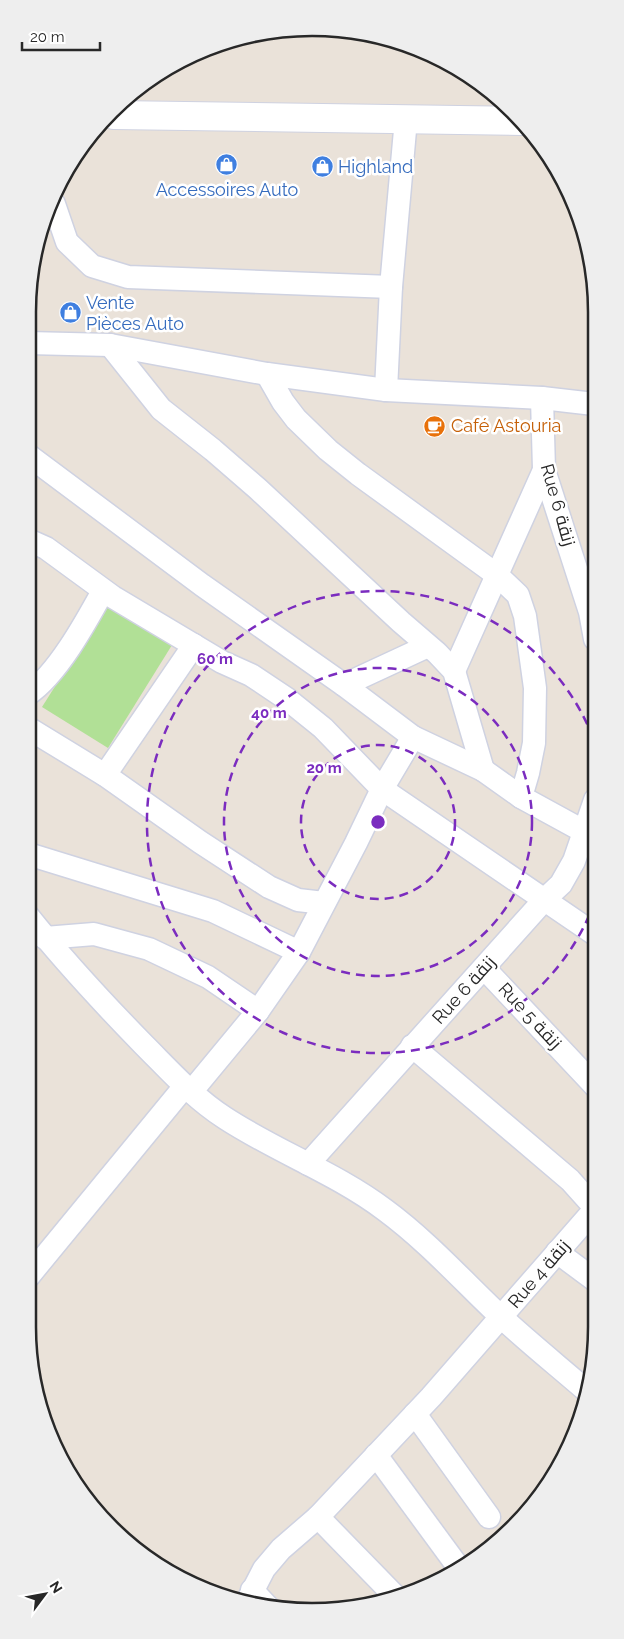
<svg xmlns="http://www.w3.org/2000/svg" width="624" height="1639" viewBox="0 0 624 1639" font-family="Raleway,Cairo,sans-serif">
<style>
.green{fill:#b1e096}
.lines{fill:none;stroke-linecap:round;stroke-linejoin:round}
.minor-casing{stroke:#cfd2e1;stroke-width:25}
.tertiary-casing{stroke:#cfd2e1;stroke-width:30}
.minor{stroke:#fff;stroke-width:22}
.tertiary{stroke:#fff;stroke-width:28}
.ring{fill:none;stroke:#7b2cbf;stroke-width:2.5;stroke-dasharray:9 6}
.labels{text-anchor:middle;stroke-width:5;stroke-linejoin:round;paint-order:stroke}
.shop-label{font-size:18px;fill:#366cbe;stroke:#fff;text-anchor:start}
.food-label{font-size:18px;fill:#c56008;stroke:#fff;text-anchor:start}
.street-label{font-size:18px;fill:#282828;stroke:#fff}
.rim{fill:none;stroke:#282828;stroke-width:2.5}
.centre{fill:#7b2cbf;stroke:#fff;stroke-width:2.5}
.ring-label{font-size:15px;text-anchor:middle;font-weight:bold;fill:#7b2cbf;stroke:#fff;stroke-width:5;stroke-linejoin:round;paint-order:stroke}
</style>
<rect width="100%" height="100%" fill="#eae2d9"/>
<polygon class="green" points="107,604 172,645 108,748 42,707"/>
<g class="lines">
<defs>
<g id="minor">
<polyline points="54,204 67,242 92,266 128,277 391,287 406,119"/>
<polyline points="28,343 110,345 267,374 386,390 542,398 594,404"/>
<polyline points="110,345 161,409 213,450 258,489 401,622 437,653 454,671 483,770"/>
<polyline points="267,374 283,402 296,419 328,450 358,474 497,575 518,595 525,616 535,688 534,743 528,773 521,797"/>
<polyline points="386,390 391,287"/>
<polyline points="542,398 544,470 590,612 595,639"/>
<polyline points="28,455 202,585 344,685 413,737 483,770 521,797 585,832"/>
<polyline points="28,540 46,548 113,597 222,662 251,675 287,699 323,728 382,789 596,935"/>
<polyline points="454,671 544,470"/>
<polyline points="344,685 428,646"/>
<path d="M28,694C57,675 86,622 103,591"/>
<polyline points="28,728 105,775 200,842 269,887 298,900 324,903"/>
<polyline points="105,775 194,645"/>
<polyline points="28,854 213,911 299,952"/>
<path d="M28,916C64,961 104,1004 144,1045C170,1071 194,1098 225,1118C277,1152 336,1173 385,1210C427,1241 462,1280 499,1315C528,1342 558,1366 588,1392"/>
<polyline points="45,938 94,934 149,949 208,977 258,1011"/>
<polyline points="484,968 596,1087"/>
<polyline points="412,1046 570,1180 596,1209"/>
<polyline points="191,1092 258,1011 299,952 356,843 382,789 413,737"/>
<polyline points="308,1164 545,899 561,884 574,861 595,800"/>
<polyline points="557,1252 596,1281"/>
<polyline points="28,1277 185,1086"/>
<polyline points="415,1414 489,1517"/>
<polyline points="376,1455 459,1568"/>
<polyline points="318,1517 394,1595"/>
<polyline points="252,1590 268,1607"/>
<polyline points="248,1600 264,1569 281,1549 318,1517 431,1397 596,1208"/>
</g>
<polyline id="tertiary" points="114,115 522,121"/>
</defs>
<use href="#minor" class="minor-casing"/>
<use href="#tertiary" class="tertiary-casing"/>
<use href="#minor" class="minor"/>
<use href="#tertiary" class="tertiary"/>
</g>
<g class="ring">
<circle cx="378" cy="822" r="77"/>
<circle cx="378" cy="822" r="154"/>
<path d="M595 901A231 231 0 1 1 595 743"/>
</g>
<defs>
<symbol id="shop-disc" viewBox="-11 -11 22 22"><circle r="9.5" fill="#3f7fe0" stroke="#fff"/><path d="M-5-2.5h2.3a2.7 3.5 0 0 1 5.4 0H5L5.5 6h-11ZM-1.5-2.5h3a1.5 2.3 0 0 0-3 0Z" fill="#fff"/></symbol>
<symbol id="cafe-disc" viewBox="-11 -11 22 22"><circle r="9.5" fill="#e8710a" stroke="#fff"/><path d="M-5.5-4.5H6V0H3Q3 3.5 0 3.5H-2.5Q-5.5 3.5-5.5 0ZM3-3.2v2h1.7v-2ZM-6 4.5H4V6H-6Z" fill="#fff"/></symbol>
</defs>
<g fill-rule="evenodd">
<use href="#shop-disc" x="214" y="152" width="25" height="25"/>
<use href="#shop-disc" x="310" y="154" width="25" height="25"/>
<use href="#shop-disc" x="58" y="300" width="25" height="25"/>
<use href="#cafe-disc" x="422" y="414" width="25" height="25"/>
</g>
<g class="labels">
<g class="shop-label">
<text x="338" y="173">Highland</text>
<text x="227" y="196" text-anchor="middle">Accessoires Auto</text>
<text x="86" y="309">Vente<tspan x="86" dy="21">Pièces Auto</tspan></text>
</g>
<g class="food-label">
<text x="451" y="432">Café Astouria</text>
</g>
<g class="street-label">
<text transform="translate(558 505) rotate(74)" y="6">Rue 6 زنقة</text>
<text transform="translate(464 990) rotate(-48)" y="6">Rue 6 زنقة</text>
<text transform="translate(530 1016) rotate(47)" y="6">Rue 5 زنقة</text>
<text transform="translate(539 1274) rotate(-49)" y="6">Rue 4 زنقة</text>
</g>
</g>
<path d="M0 0H624V1639H0ZM312 36H312A276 276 0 0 1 588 312V1327A276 276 0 0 1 312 1603H312A276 276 0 0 1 36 1327V312A276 276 0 0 1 312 36Z" fill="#eee" fill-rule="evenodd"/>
<path class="rim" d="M312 36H312A276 276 0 0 1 588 312V1327A276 276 0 0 1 312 1603H312A276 276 0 0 1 36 1327V312A276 276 0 0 1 312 36Z"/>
<circle cx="378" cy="822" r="8" class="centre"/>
<g class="ring-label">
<text x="215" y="664">60 m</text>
<text x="269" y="718">40 m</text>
<text x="324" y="773">20 m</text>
</g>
<g transform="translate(45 1594) rotate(58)" stroke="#ffffff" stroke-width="4" paint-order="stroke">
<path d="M0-4L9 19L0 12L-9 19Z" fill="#282828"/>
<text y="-8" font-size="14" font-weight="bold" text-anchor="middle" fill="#282828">N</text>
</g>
<path d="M22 42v8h78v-8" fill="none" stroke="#282828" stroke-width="2.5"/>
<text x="30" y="42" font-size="15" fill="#282828" stroke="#ffffff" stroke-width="4" paint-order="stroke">20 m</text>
</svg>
